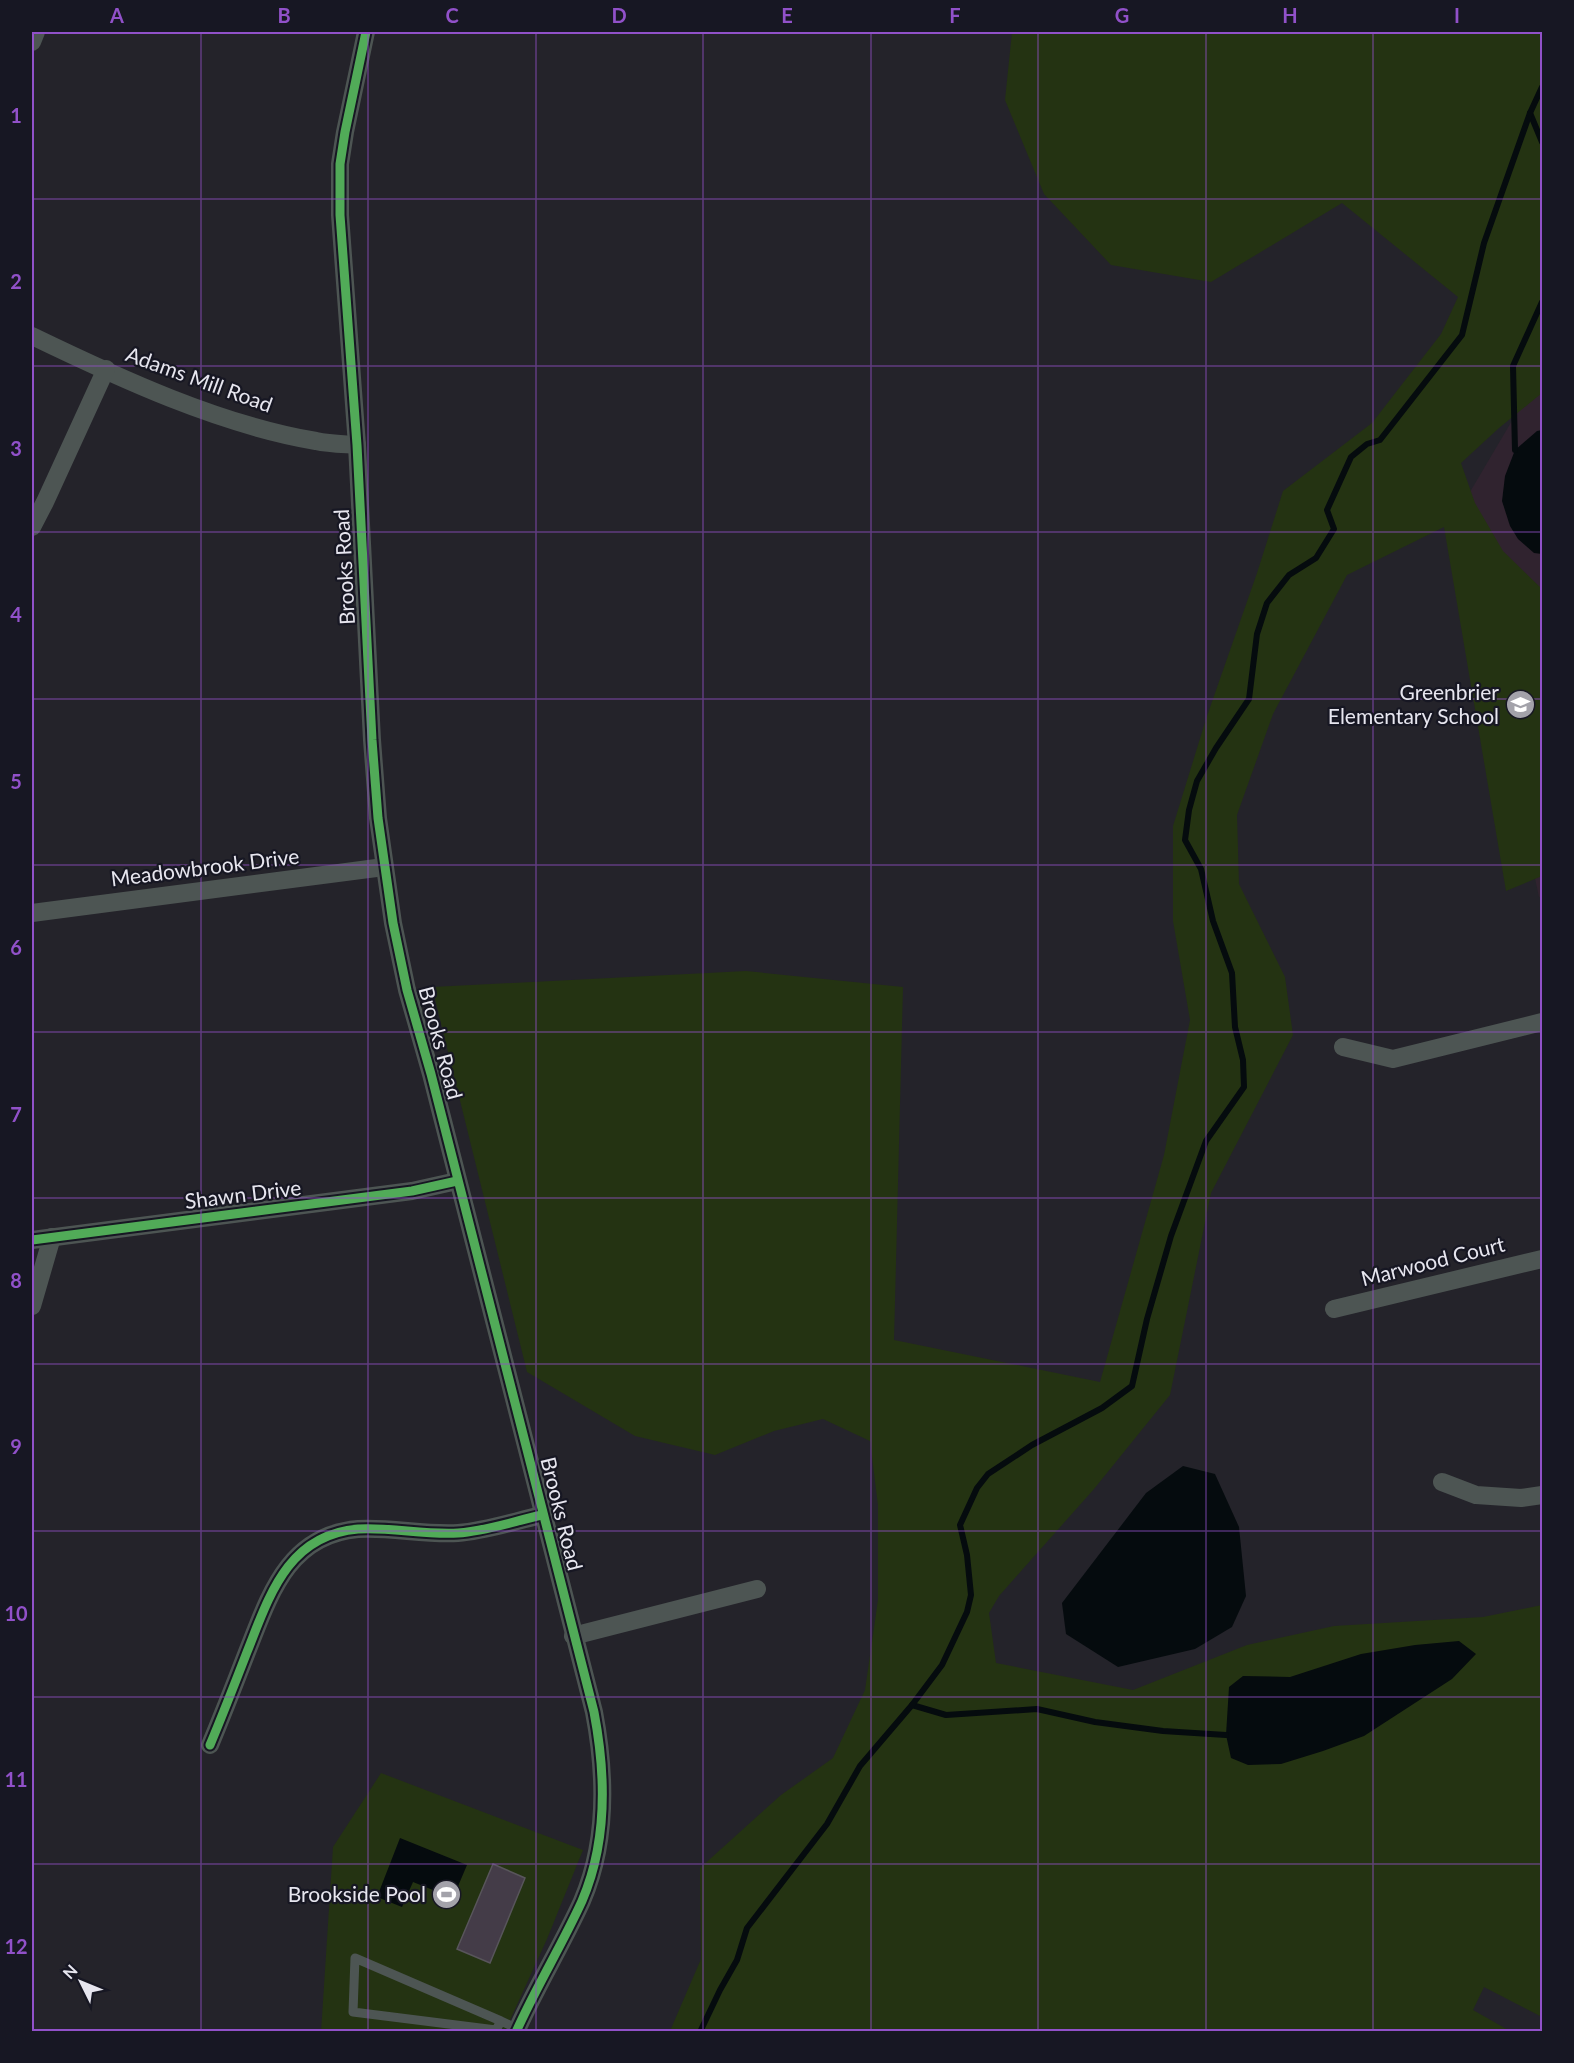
<svg xmlns="http://www.w3.org/2000/svg" width="1574" height="2063" viewBox="0 0 1574 2063" font-family="Lato,sans-serif">
<style>
.education{fill:#30232f}
.green{fill:#243312}
.water{fill:#050b0e}
.lines{fill:none;stroke-linecap:round;stroke-linejoin:round}
.stream{stroke:#050b0e;stroke-width:6}
.building{fill:#443c48;stroke:#58555b;stroke-width:1.5}
.lane{stroke:#4d5553;stroke-width:9}
.street{stroke:#4d5553;stroke-width:18}
.cycleway-casing{stroke:#171723;stroke-width:13}
.cycleway{stroke:#51ab58;stroke-width:9}
.grid{fill:none;stroke:#9151c9;stroke-width:1.5;stroke-opacity:0.55}
.labels{text-anchor:middle;stroke-width:4.5;stroke-linejoin:round;paint-order:stroke}
.street-label{font-size:21px;fill:#e7e6ef;stroke:#171723}
.poi-label{font-size:21px;fill:#e7e6ef;stroke:#171723;text-anchor:end}
.neatline{fill:none;stroke:#9151c9;stroke-width:2}
.grid-label{font-size:20px;text-anchor:middle;font-weight:bold;fill:#9151c9}
</style>
<rect width="100%" height="100%" fill="#24232a"/>
<polygon class="education" points="1542,370 1542,896 1539,897 1457,514"/>
<g class="green">
<polygon points="1012,32 1542,32 1542,393 1499,428 1461,463 1475,503 1503,551 1542,589 1542,876 1506,891 1444,527 1347,575 1273,714 1237,815 1239,884 1285,977 1293,1035 1211,1193 1170,1395 1094,1489 999,1596 989,1613 996,1663 1133,1690 1247,1645 1334,1626 1483,1617 1542,1605 1542,2017 1484,1987 1473,2010 1510,2031 670,2031 701,1959 700,1868 781,1795 833,1758 865,1690 878,1600 878,1505 870,1441 823,1419 774,1431 715,1455 635,1436 527,1372 432,987 746,971 903,987 894,1340 1100,1382 1164,1155 1190,1020 1173,921 1173,826 1207,716 1257,573 1283,491 1372,423 1441,334 1458,297 1342,203 1211,282 1111,265 1044,194 1005,100"/>
<polygon points="381,1773 583,1850 547,1939 505,2031 321,2032 333,1847"/>
</g>
<g class="water">
<polygon points="1542,430 1542,554 1534,553 1518,539 1510,526 1502,501 1505,476 1515,450 1537,431"/>
<polygon points="1183,1466 1215,1474 1239,1527 1246,1596 1232,1627 1195,1649 1118,1667 1066,1634 1062,1603 1146,1493"/>
<polygon points="1459,1641 1476,1654 1452,1679 1364,1736 1323,1751 1281,1764 1248,1765 1231,1758 1226,1735 1229,1687 1243,1676 1290,1677 1361,1654 1415,1645"/>
<polygon points="400,1838 467,1865 453,1898 413,1882 402,1907 377,1897"/>
</g>
<g class="lines">
<g class="stream">
<polyline points="1530,113 1542,142"/>
<polyline points="1515,450 1513,366 1542,302"/>
<polyline points="912,1705 946,1715 1037,1709 1095,1722 1163,1731 1226,1735"/>
<polyline points="700,2032 720,1990 737,1960 747,1928 827,1824 860,1766 912,1705 942,1665 967,1612 971,1595 967,1555 960,1525 977,1488 988,1474 1032,1445 1102,1408 1132,1386 1147,1319 1171,1236 1206,1141 1244,1087 1243,1060 1235,1027 1232,973 1213,921 1201,869 1185,840 1189,810 1197,781 1216,748 1249,699 1257,634 1267,603 1289,575 1316,558 1334,529 1327,510 1351,457 1367,444 1380,440 1462,335 1484,243 1530,113 1542,87"/>
</g>
</g>
<polygon class="building" points="493,1864 525,1878 490,1963 457,1949"/>
<g class="lines">
<polyline class="lane" points="501,2021 496,2030 353,2012 355,1958 501,2021 518,2029"/>
<g class="street">
<path d="M366,32L345,132L340,164V215L357,445L372,740L378,818L393,923L407,990L431,1074L594,1712C606,1775 608,1841 582,1901C562,1945 536,1987 516,2032"/>
<polyline points="32,42 36,32"/>
<path d="M32,336C119,378 220,425 316,441C329,444 343,444 357,445"/>
<polyline points="32,527 45,502 106,369"/>
<polyline points="32,913 384,867"/>
<polyline points="1343,1047 1393,1059 1542,1022"/>
<polyline points="32,1240 412,1191 457,1181"/>
<polyline points="32,1306 52,1237"/>
<polyline points="1334,1309 1542,1259"/>
<polyline points="1442,1482 1476,1495 1521,1498 1542,1495"/>
<polyline points="573,1636 757,1589"/>
<path d="M210,1745C223,1714 235,1683 247,1652C269,1597 287,1535 358,1529C391,1527 424,1535 458,1533C486,1531 515,1521 542,1515"/>
</g>
<defs>
<g id="cycleway">
<path d="M366,32L345,132L340,164V215L357,445L372,740L378,818L393,923L407,990L431,1074L594,1712C606,1775 608,1841 582,1901C562,1945 536,1987 516,2032"/>
<polyline points="32,1240 412,1191 457,1181"/>
<path d="M210,1745C223,1714 235,1683 247,1652C269,1597 287,1535 358,1529C391,1527 424,1535 458,1533C486,1531 515,1521 542,1515"/>
</g>
</defs>
<use href="#cycleway" class="cycleway-casing"/>
<use href="#cycleway" class="cycleway"/>
</g>
<path class="grid" d="M201,32V2032M368,32V2032M536,32V2032M703,32V2032M871,32V2032M1038,32V2032M1206,32V2032M1373,32V2032M32,199H1542M32,366H1542M32,532H1542M32,699H1542M32,865H1542M32,1032H1542M32,1198H1542M32,1364H1542M32,1531H1542M32,1697H1542M32,1864H1542"/>
<defs>
<symbol id="school-disc" viewBox="-11 -11 22 22"><circle r="9.5" fill="#a3a2aa" stroke="#171723"/><path d="M0-5L7-2L0 1L-7-2ZM-4 1L0 2.5L4 1V4Q0 6-4 4Z" fill="#fff"/></symbol>
<symbol id="stadium-disc" viewBox="-11 -11 22 22"><circle r="9.5" fill="#a3a2aa" stroke="#171723"/><path d="M0-5a6.5 5 0 1 0 0 10a6.5 5 0 1 0 0-10ZM-3.5-1.8h7v3.6h-7Z" fill="#fff"/></symbol>
</defs>
<g fill-rule="evenodd">
<use href="#school-disc" x="1504" y="688" width="33" height="33"/>
<use href="#stadium-disc" x="430" y="1878" width="33" height="33"/>
</g>
<g class="labels">
<g class="street-label">
<text transform="translate(199 380) rotate(20)" y="7">Adams Mill Road</text>
<text transform="translate(345 567) rotate(-93)" y="7">Brooks Road</text>
<text transform="translate(205 868) rotate(-7)" y="7">Meadowbrook Drive</text>
<text transform="translate(440 1043) rotate(75)" y="7">Brooks Road</text>
<text transform="translate(243 1195) rotate(-7)" y="7">Shawn Drive</text>
<text transform="translate(1433 1262) rotate(-14)" y="7">Marwood Court</text>
<text transform="translate(561 1514) rotate(76)" y="7">Brooks Road</text>
</g>
<g class="poi-label">
<text x="1499" y="700">Greenbrier<tspan x="1499" dy="24">Elementary School</tspan></text>
<text x="426" y="1902">Brookside Pool</text>
</g>
</g>
<rect width="1574" height="2063" fill="none" stroke="#171723" stroke-width="66"/>
<g transform="translate(81 1982) rotate(313)" stroke="#171723" stroke-width="4.5" paint-order="stroke">
<path d="M0-4.5L10 22L0 15L-10 22Z" fill="#e7e6ef"/>
<text y="-9" font-size="16" font-weight="bold" text-anchor="middle" fill="#e7e6ef">N</text>
</g>
<rect x="33" y="33" width="1508" height="1997" class="neatline"/>
<g class="grid-label">
<text x="117" y="23">A</text>
<text x="284" y="23">B</text>
<text x="452" y="23">C</text>
<text x="619" y="23">D</text>
<text x="787" y="23">E</text>
<text x="955" y="23">F</text>
<text x="1122" y="23">G</text>
<text x="1290" y="23">H</text>
<text x="1457" y="23">I</text>
<text x="16" y="123">1</text>
<text x="16" y="289">2</text>
<text x="16" y="456">3</text>
<text x="16" y="622">4</text>
<text x="16" y="789">5</text>
<text x="16" y="955">6</text>
<text x="16" y="1122">7</text>
<text x="16" y="1288">8</text>
<text x="16" y="1454">9</text>
<text x="16" y="1621">10</text>
<text x="16" y="1787">11</text>
<text x="16" y="1954">12</text>
</g>
</svg>
